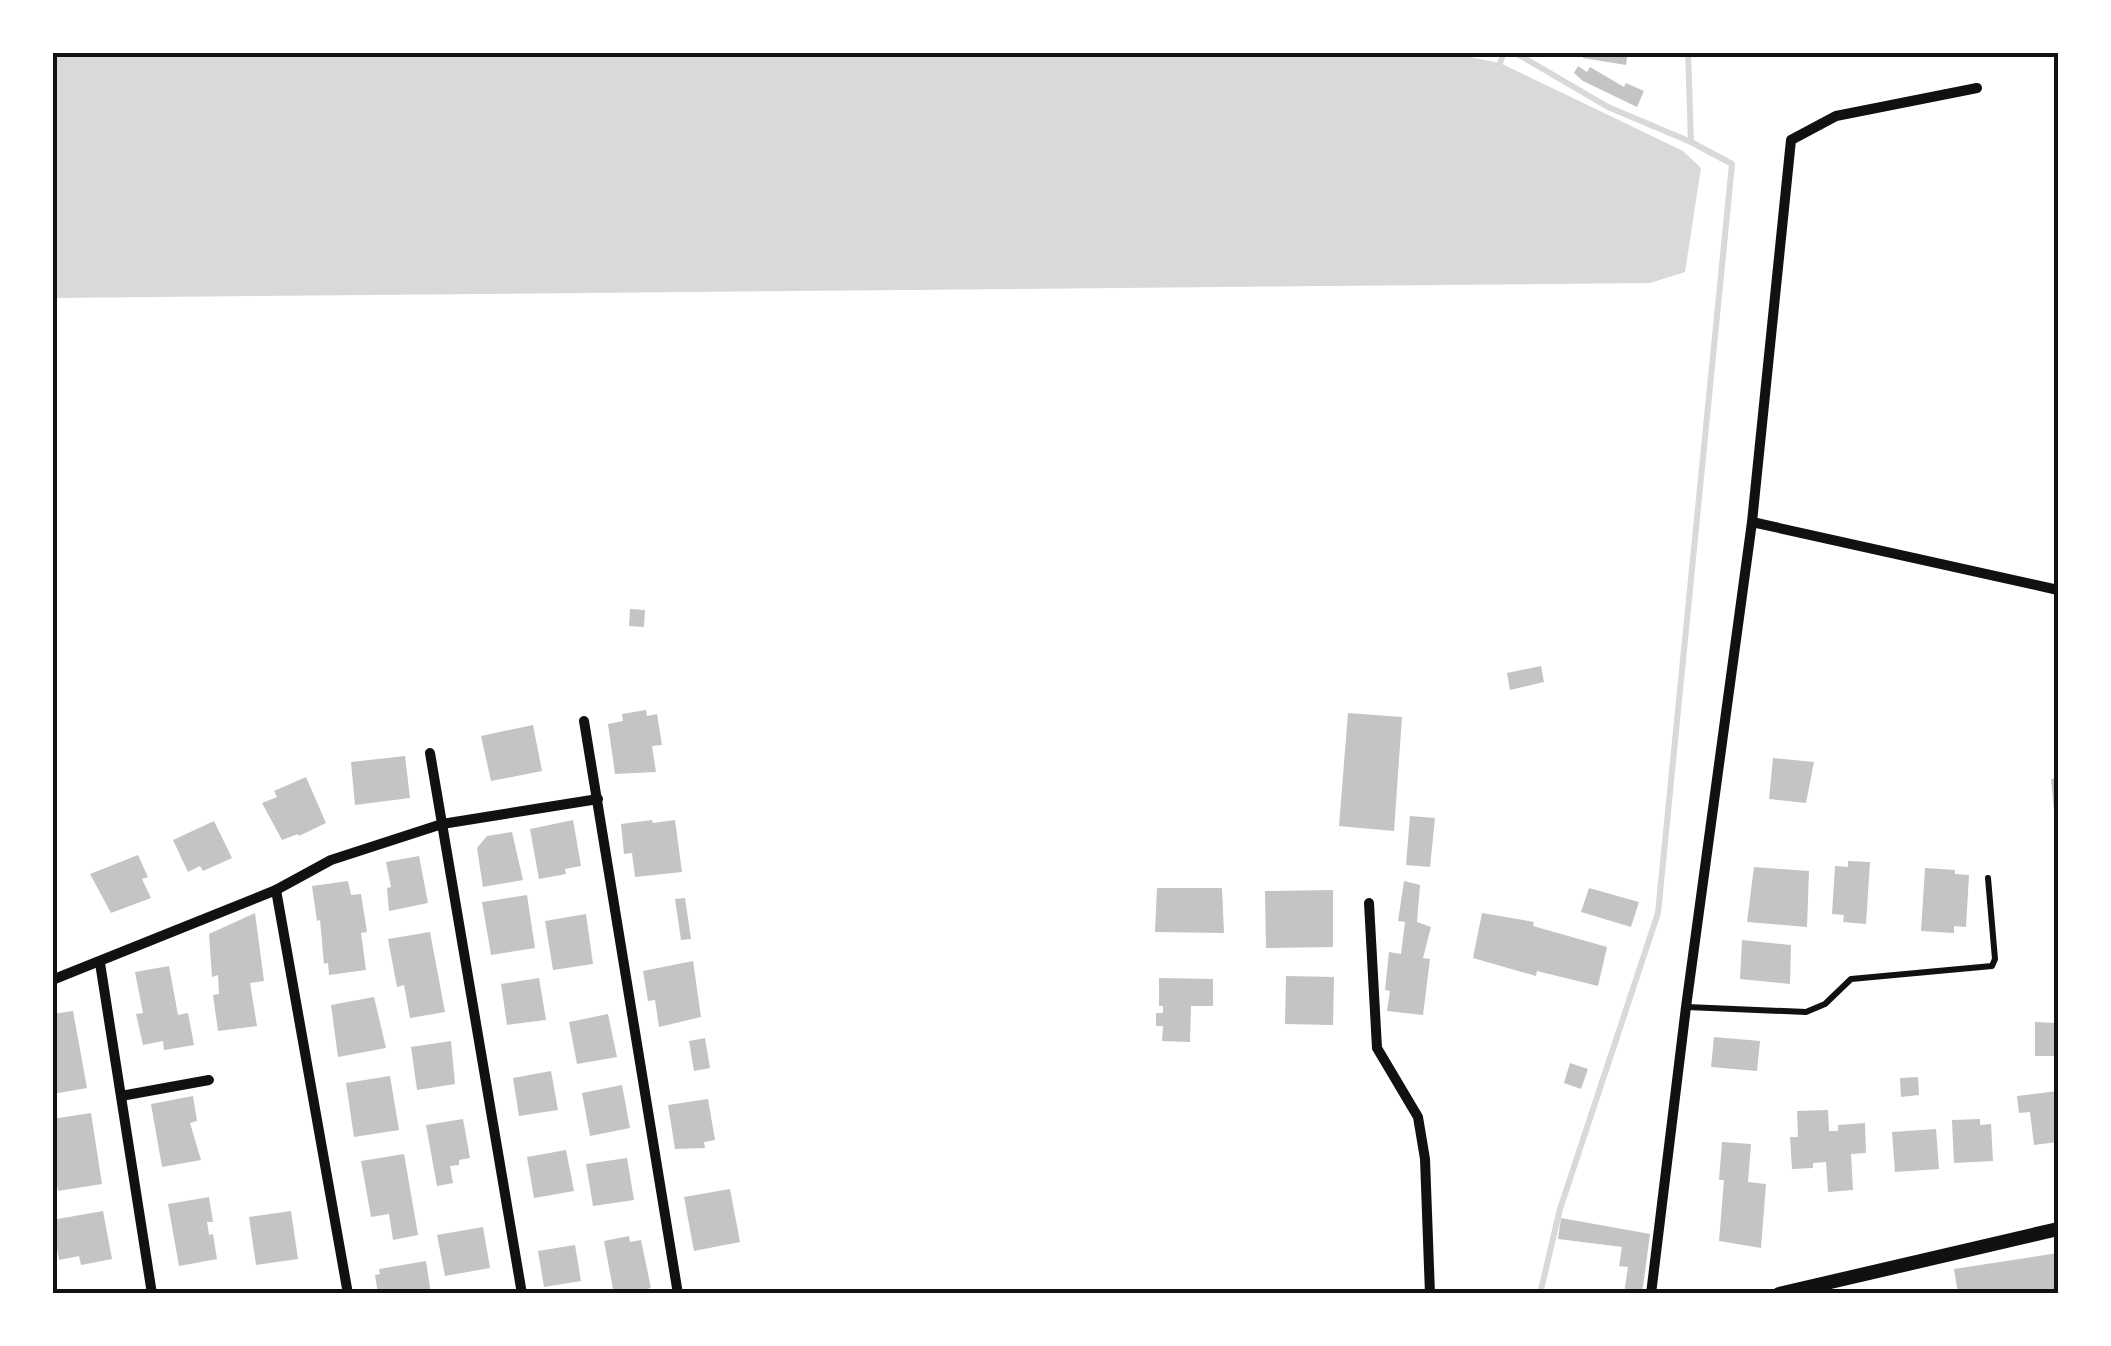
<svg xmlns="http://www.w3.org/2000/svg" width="2111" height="1346" viewBox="0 0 2111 1346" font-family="Barlow,sans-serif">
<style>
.water{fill:#d9d9d9}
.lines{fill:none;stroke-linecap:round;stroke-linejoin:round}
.stream{stroke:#d9d9d9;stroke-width:6}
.building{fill:#c4c4c4}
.service{stroke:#111;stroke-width:6}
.minor{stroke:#111;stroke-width:10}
.tertiary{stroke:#111;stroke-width:14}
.neatline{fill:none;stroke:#111;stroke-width:4}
</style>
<rect width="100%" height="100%" fill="#fff"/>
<polygon class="water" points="52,53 1449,53 1500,63 1683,151 1701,168 1685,272 1650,283 53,298"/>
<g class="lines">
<g class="stream">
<polyline points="1514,52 1608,107 1691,142 1732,164 1658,913 1560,1209 1540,1294"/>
<polyline points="1688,52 1691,142"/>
<polyline points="1500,63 1504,52"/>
</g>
</g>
<g class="building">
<polygon points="1583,52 1628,52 1626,65 1583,58"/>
<polygon points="1578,66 1587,72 1590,67 1624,87 1626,83 1644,91 1637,107 1583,81 1574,73"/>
<polygon points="630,609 645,610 644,627 629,626"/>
<polygon points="1541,666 1544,682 1510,690 1507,673"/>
<polygon points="646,710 647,716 657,714 662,745 652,746 656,772 615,774 608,724 623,721 622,714"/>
<polygon points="1348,713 1402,717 1394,831 1339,826"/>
<polygon points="533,725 542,771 491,781 481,736"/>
<polygon points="405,756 410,798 355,805 351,762"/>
<polygon points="1773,758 1814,762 1806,803 1769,799"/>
<polygon points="306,777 326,823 299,836 298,834 282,840 262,803 277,797 274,791"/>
<polygon points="2058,778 2058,832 2056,832 2051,779"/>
<polygon points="1410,816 1435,818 1430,867 1406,865"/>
<polygon points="573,820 581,866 565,869 566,874 539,879 530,829"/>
<polygon points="652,820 653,823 675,820 682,872 635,877 632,853 624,854 621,824"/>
<polygon points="214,821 232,858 203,871 200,866 188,872 173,840"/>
<polygon points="512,832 523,880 483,887 477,848 487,836"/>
<polygon points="138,855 148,877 142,879 151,898 111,913 90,874"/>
<polygon points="419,856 428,903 389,911 387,888 391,887 386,862"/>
<polygon points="1848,861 1870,862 1866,924 1843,922 1844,915 1832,914 1835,866 1848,867"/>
<polygon points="1754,867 1809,871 1807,927 1747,922"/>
<polygon points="1925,868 1955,870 1955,874 1969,875 1966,927 1954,926 1954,933 1921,931"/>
<polygon points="348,881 351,895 361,894 367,932 361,933 366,970 329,975 328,963 324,964 320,920 317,921 312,886"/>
<polygon points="1404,881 1420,885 1417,922 1431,927 1423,958 1430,959 1423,1015 1387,1011 1390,991 1385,990 1389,952 1401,954 1405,922 1398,921"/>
<polygon points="1157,888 1222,888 1224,933 1155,932"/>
<polygon points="1589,888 1639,902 1631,927 1581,912"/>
<polygon points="1333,890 1333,947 1266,948 1265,891"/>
<polygon points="527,895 535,948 491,955 482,902"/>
<polygon points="685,898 691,939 681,940 675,899"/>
<polygon points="255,913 264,981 250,983 257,1026 218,1031 213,995 219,994 218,975 212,977 209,934"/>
<polygon points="1482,913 1534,922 1533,926 1607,947 1598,986 1537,971 1536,976 1473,958"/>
<polygon points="586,914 593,964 553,970 545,921"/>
<polygon points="430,932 445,1012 410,1018 404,985 397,987 388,939"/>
<polygon points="1742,940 1791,945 1790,984 1740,979"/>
<polygon points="693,961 701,1017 659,1027 655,1000 648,1001 643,971"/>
<polygon points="169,966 178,1015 188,1013 194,1045 164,1050 163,1041 143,1045 136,1014 143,1013 135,972"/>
<polygon points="1286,976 1334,977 1333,1025 1285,1024"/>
<polygon points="539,978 546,1020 507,1025 501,984"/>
<polygon points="1159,978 1213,979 1213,1006 1191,1006 1190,1042 1162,1041 1163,1026 1156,1026 1156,1013 1163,1013 1163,1006 1159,1006"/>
<polygon points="374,997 386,1048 338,1057 331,1005"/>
<polygon points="73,1011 87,1088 52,1094 52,1014"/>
<polygon points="608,1014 617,1057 577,1064 569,1022"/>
<polygon points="2035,1022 2058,1023 2058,1056 2035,1056"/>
<polygon points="1714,1037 1760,1041 1757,1071 1711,1067"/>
<polygon points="705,1038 710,1068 694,1071 689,1041"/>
<polygon points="451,1041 455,1084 417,1090 411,1047"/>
<polygon points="1570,1063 1588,1069 1581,1089 1564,1083"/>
<polygon points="551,1071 558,1110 519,1116 513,1078"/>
<polygon points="390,1076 399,1130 354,1137 346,1083"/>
<polygon points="1918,1077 1919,1095 1901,1097 1900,1078"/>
<polygon points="622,1085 630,1128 590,1136 582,1093"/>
<polygon points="2058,1091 2058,1142 2034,1145 2030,1112 2019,1113 2017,1096"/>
<polygon points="193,1096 197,1121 190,1123 201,1160 162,1167 151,1104"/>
<polygon points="708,1099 715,1140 704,1142 705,1148 675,1149 668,1105"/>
<polygon points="1828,1110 1829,1131 1838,1131 1838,1125 1865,1123 1866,1153 1851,1154 1853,1190 1828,1192 1826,1162 1813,1163 1813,1168 1792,1169 1790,1137 1798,1137 1797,1111"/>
<polygon points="91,1113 102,1184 58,1191 52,1155 52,1119"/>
<polygon points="463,1119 470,1158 459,1160 459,1165 450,1166 453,1183 437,1186 426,1125"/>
<polygon points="1980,1119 1980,1125 1991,1124 1993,1161 1954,1163 1952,1120"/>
<polygon points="1936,1129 1939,1169 1895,1172 1892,1132"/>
<polygon points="1722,1142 1751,1144 1748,1182 1766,1184 1761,1248 1719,1241 1724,1180 1719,1180"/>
<polygon points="566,1150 574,1191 534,1198 527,1157"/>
<polygon points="404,1154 418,1235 393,1240 389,1214 371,1217 361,1161"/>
<polygon points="627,1158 634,1200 593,1206 586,1164"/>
<polygon points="730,1189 740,1242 694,1251 684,1197"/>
<polygon points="209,1197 213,1222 207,1222 209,1235 213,1234 217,1259 179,1266 168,1204"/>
<polygon points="103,1211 112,1259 81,1265 79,1256 59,1260 52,1220"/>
<polygon points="291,1211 298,1259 256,1265 249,1217"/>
<polygon points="1561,1218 1650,1234 1642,1294 1624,1294 1628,1267 1619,1266 1622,1247 1558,1239"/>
<polygon points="483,1227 490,1268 445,1276 437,1235"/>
<polygon points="629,1236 630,1242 641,1240 651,1288 638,1291 639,1294 614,1294 604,1241"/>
<polygon points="575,1245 581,1281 544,1287 538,1251"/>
<polygon points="2058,1253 2058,1294 1958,1294 1954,1269"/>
<polygon points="426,1261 431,1294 378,1294 375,1275 380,1274 379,1269"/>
</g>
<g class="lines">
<polyline class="service" points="1687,1007 1806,1012 1825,1004 1851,979 1992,966 1995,959 1988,878"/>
<g class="minor">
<polyline points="1752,522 2058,590"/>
<polyline points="584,721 678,1294"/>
<polyline points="430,753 522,1294"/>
<polyline points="276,890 348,1294"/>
<polyline points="1369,903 1377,1048 1418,1117 1425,1159 1430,1294"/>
<polyline points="100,963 152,1294"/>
<polyline points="52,980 276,890 331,860 442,824 598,799"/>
<polyline points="121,1096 209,1080"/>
<polyline points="1651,1294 1686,1007 1752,522 1791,140 1836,116 1977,88"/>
</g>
<polyline class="tertiary" points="1779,1294 2058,1229"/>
</g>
<rect width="2111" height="1346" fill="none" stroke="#ffffff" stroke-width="110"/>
<rect x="55" y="55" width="2001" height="1236" class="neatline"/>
</svg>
